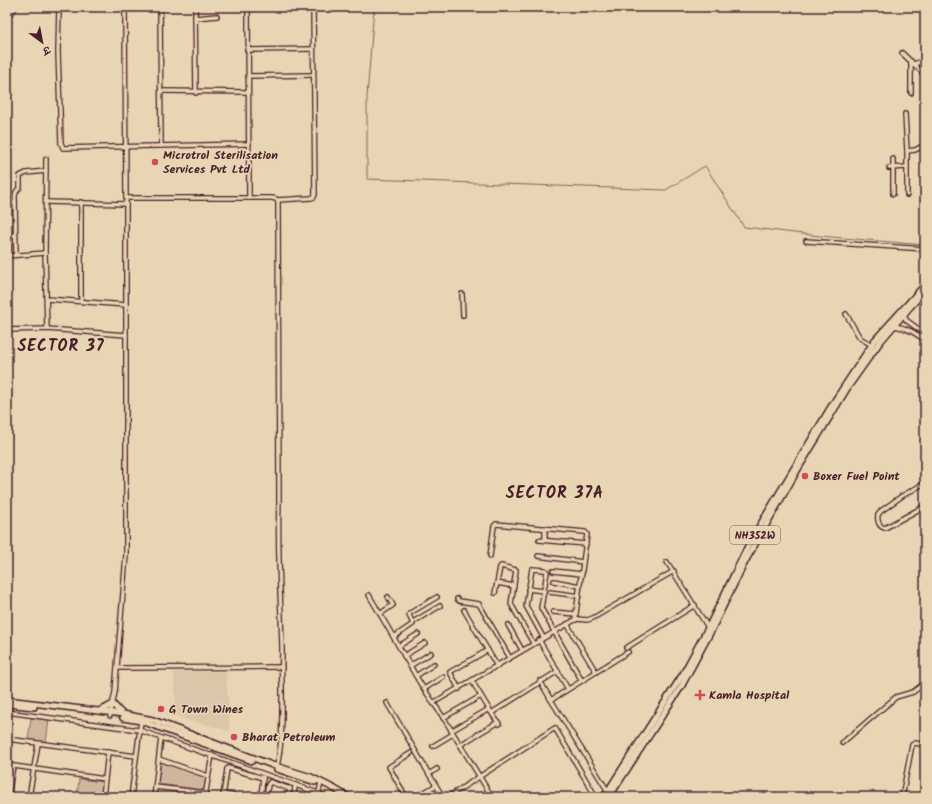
<svg xmlns="http://www.w3.org/2000/svg" width="932" height="804" viewBox="0 0 932 804" font-family="Kalam,'Playpen Sans Deva',sans-serif">
<style>
.built{fill:#dac6a8}
.green{fill:#ceb79d;stroke:#8c6b64}
.lines{fill:none;stroke-linecap:round;stroke-linejoin:round}
.stream{stroke:#85625d;stroke-width:1}
.minor-casing{stroke:#4a1f2b;stroke-width:6}
.highway-casing{stroke:#4a1f2b;stroke-width:8}
.minor{stroke:#e7d5b3;stroke-width:3.5}
.highway{stroke:#e7d5b3;stroke-width:5}
.poi-dot{fill:#d1495b;stroke:#e7d5b3;stroke-width:1.5}
.labels{text-anchor:middle;stroke-width:3.5;stroke-linejoin:round;paint-order:stroke}
.shield{fill:#e7d5b3;stroke:#795654;stroke-width:1}
.shield-label{font-size:11px;font-weight:bold;fill:#4a1f2b}
.poi-label{font-size:12px;font-weight:bold;fill:#4a1f2b;stroke:#e7d5b3;text-anchor:start}
.district-label{font-size:16px;font-weight:bold;letter-spacing:1px;fill:#4a1f2b;stroke:#e7d5b3}
</style>
<rect width="100%" height="100%" fill="#e7d5b3"/>
<filter id="ink" filterUnits="userSpaceOnUse"><feTurbulence type="fractalNoise" baseFrequency=".025" numOctaves="2"/><feDisplacementMap in="SourceGraphic" scale="8" xChannelSelector="R" yChannelSelector="G"/><feConvolveMatrix kernelMatrix="1 2 1 2 8 2 1 2 1" color-interpolation-filters="sRGB"/></filter>
<g filter="url(#ink)">
<polygon class="built" points="174,672 226,672 230,731 177,717"/>
<g class="green">
<polygon points="31,718 49,720 46,742 28,740"/>
<polygon points="161,762 206,777 204,790 158,784"/>
<polygon points="79,779 103,782 101,797 77,797"/>
</g>
<g class="lines">
<polyline class="stream" points="374,7 367,97 367,179 666,190 705,166 744,227 820,236 925,245"/>
<defs>
<g id="minor">
<polyline points="47,7 59,9"/>
<polyline points="59,7 58,52 61,143 63,148 249,144"/>
<polyline points="160,7 161,146"/>
<polyline points="195,7 196,93"/>
<polyline points="248,7 249,198"/>
<polyline points="7,17 16,7"/>
<polyline points="195,18 217,16"/>
<polyline points="247,50 313,49"/>
<polyline points="902,53 925,75"/>
<polyline points="911,61 911,93"/>
<polyline points="914,64 925,60"/>
<polyline points="248,76 313,75"/>
<polyline points="161,91 248,92"/>
<polyline points="905,114 907,151 907,195"/>
<polyline points="907,151 915,150 925,145"/>
<polyline points="46,159 45,253 47,329"/>
<polyline points="893,159 893,194"/>
<polyline points="889,168 907,167"/>
<path d="M126,198H272L276,199L278,201L279,502C277,551 281,599 282,648C282,660 281,672 282,684C282,712 283,740 277,766"/>
<polyline points="277,200 311,198 314,197 315,194 313,7"/>
<polyline points="46,202 126,204"/>
<polyline points="7,204 15,203"/>
<polyline points="7,236 15,235"/>
<polyline points="806,241 925,249"/>
<polyline points="16,255 15,196 16,192 20,187 20,176 26,173 46,171"/>
<polyline points="7,256 45,253"/>
<polyline points="462,294 463,315"/>
<polyline points="47,299 126,305"/>
<polyline points="81,301 81,202"/>
<polyline points="904,313 906,320 925,334"/>
<polyline points="846,314 860,338 872,345"/>
<path d="M894,326C906,327 915,333 925,340"/>
<polyline points="7,330 47,329 126,335"/>
<path d="M925,483L902,496L881,511L878,515C877,521 879,527 885,528L925,506"/>
<polyline points="539,540 586,544"/>
<polyline points="545,540 545,528"/>
<polyline points="490,556 494,526 496,524 585,532 587,534 575,620"/>
<polyline points="538,556 583,562"/>
<polyline points="667,562 709,629"/>
<polyline points="553,571 582,574"/>
<polyline points="554,581 580,586"/>
<polyline points="497,583 500,567 501,566 516,570 511,604 533,643"/>
<polyline points="528,589 544,591"/>
<polyline points="550,592 579,596"/>
<polyline points="495,593 497,583 514,586"/>
<polyline points="369,595 420,683 445,720 492,797"/>
<polyline points="457,599 459,601 479,604 510,658"/>
<polyline points="464,610 497,666"/>
<polyline points="553,612 576,614"/>
<polyline points="380,614 393,605 388,597"/>
<polyline points="413,622 440,606"/>
<polyline points="567,624 596,672"/>
<polyline points="508,625 522,650"/>
<polyline points="394,637 413,624 409,615 410,613 437,597"/>
<polyline points="543,637 526,606 532,569 545,570 547,572 541,608 582,681"/>
<polyline points="539,640 568,689"/>
<polyline points="399,646 418,634"/>
<polyline points="626,648 695,605"/>
<polyline points="404,656 425,643"/>
<polyline points="410,666 431,653"/>
<polyline points="117,668 282,667"/>
<polyline points="416,676 434,664"/>
<polyline points="540,681 551,700"/>
<polyline points="424,689 443,677"/>
<polyline points="459,689 450,672 488,650"/>
<polyline points="387,703 429,774 437,769"/>
<polyline points="433,703 573,621 578,619 587,620 593,618 674,571"/>
<polyline points="489,709 491,712 493,712 558,671"/>
<polyline points="7,712 139,730 318,793 325,797"/>
<polyline points="491,712 499,724"/>
<polyline points="110,716 115,692 126,555 126,198 125,7"/>
<polyline points="443,718 481,696"/>
<polyline points="451,731 489,709 472,681"/>
<polyline points="7,739 136,756"/>
<polyline points="842,743 896,697 913,692 925,683"/>
<polyline points="460,745 498,722"/>
<polyline points="433,746 453,734"/>
<polyline points="159,759 208,776"/>
<polyline points="7,765 105,779"/>
<polyline points="429,774 443,797"/>
<polyline points="155,787 206,793"/>
<polyline points="609,793 551,700 628,652"/>
<polyline points="29,794 44,797"/>
<polyline points="223,794 235,796"/>
<polyline points="8,797 13,766"/>
<polyline points="29,797 38,744"/>
<polyline points="103,797 108,752"/>
<polyline points="131,797 141,721"/>
<polyline points="154,797 161,738"/>
<polyline points="205,797 212,755"/>
<polyline points="223,797 227,769 228,768 263,778"/>
<polyline points="261,797 263,777"/>
<polyline points="266,797 268,785 270,782 290,789"/>
<polyline points="288,797 290,788"/>
<polyline points="294,797 295,785"/>
<polyline points="318,797 321,782"/>
<polyline points="406,797 389,767 411,753"/>
<polyline points="416,797 435,786"/>
<polyline points="448,797 555,728 596,797"/>
<polyline points="902,797 912,745 915,743 925,745"/>
<polyline points="922,797 925,781"/>
</g>
<g id="highway">
<polyline points="7,700 123,714 153,720 272,765 311,777 333,788 348,797"/>
<polyline points="7,704 34,707"/>
<polyline points="99,711 106,708 113,704 122,714"/>
<polyline points="123,718 141,721 252,761"/>
<polyline points="277,769 315,782"/>
<polyline points="604,797 683,674 708,628 750,542 832,405 875,340 925,285"/>
<polyline points="609,797 681,687 711,631 746,560 798,469 848,387 880,342 910,307 925,291"/>
</g>
</defs>
<use href="#minor" class="minor-casing"/>
<use href="#highway" class="highway-casing"/>
<use href="#minor" class="minor"/>
<use href="#highway" class="highway"/>
</g>
</g>
<g class="poi-dot">
<circle cx="155" cy="162" r="4"/>
<circle cx="805" cy="476" r="4"/>
<path d="M698 689h4v4h4v4h-4v4h-4v-4h-4v-4h4z"/>
<circle cx="161" cy="709" r="4"/>
<circle cx="234" cy="737" r="4"/>
</g>
<g class="labels">
<rect class="shield" x="730" y="526" width="50" height="18" rx="3"/>
<g class="shield-label">
<text x="755" y="539">NH352W</text>
</g>
<g class="poi-label">
<text x="163" y="159">Microtrol Sterilisation<tspan x="163" dy="14">Services Pvt Ltd</tspan></text>
<text x="813" y="480">Boxer Fuel Point</text>
<text x="709" y="699">Kamla Hospital</text>
<text x="169" y="713">G Town Wines</text>
<text x="242" y="741">Bharat Petroleum</text>
</g>
<g class="district-label">
<text x="61" y="351">SECTOR 37</text>
<text x="555" y="498">SECTOR 37A</text>
</g>
</g>
<rect width="932" height="804" fill="none" stroke="#e7d5b3" stroke-width="24"/>
<rect x="12" y="12" width="908" height="780" fill="none" stroke="#4a1f2b" stroke-width="1.5" filter="url(#ink)"/>
<g transform="translate(42 42) rotate(148)" stroke="#e7d5b3" stroke-width="3" paint-order="stroke">
<path d="M0-3L7 15L0 10L-7 15Z" fill="#4a1f2b"/>
<text y="-6" font-size="11" font-weight="bold" text-anchor="middle" fill="#4a1f2b">उ</text>
</g>
</svg>
